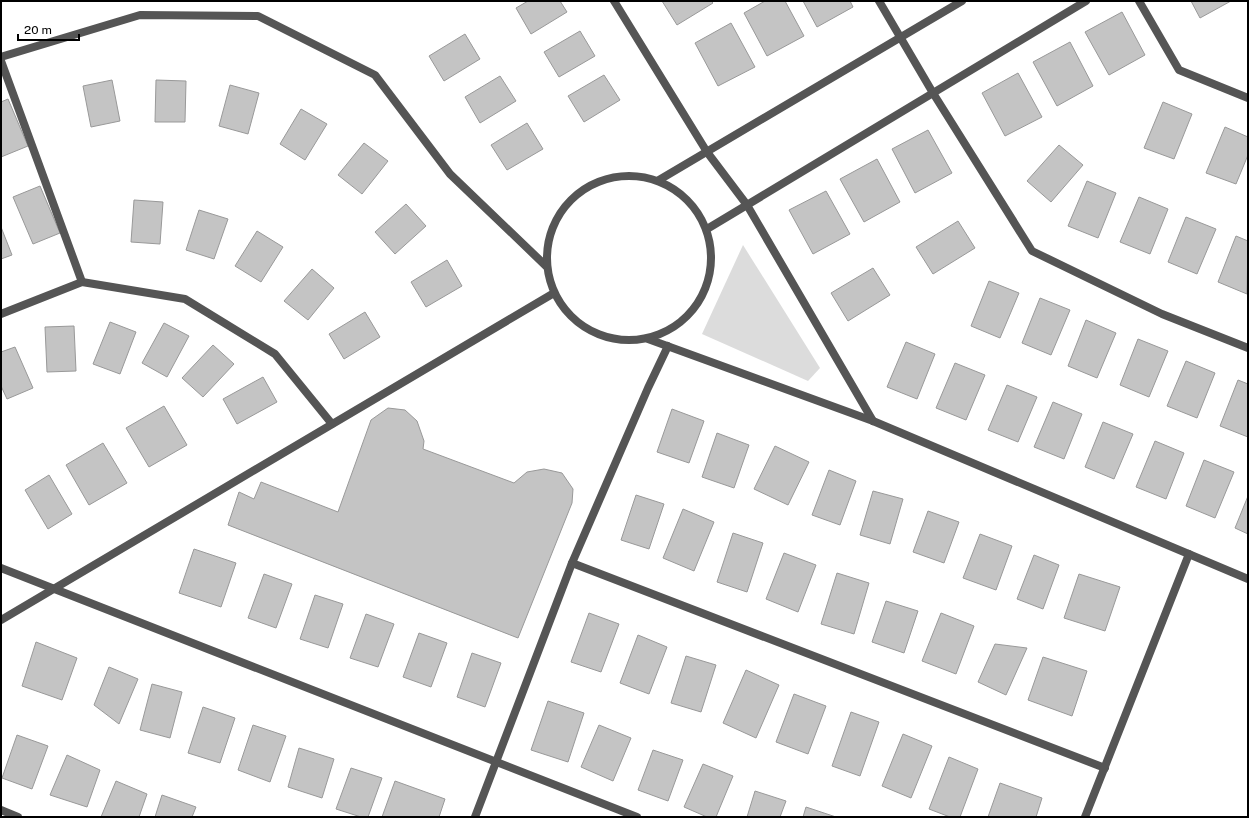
<svg xmlns="http://www.w3.org/2000/svg" width="1249" height="818" viewBox="0 0 1249 818" font-family="'Public Sans',sans-serif">
<style>
.green{fill:#dcdcdc}
.building{fill:#c4c4c4;stroke:#999}
.lines{fill:none;stroke-linecap:round;stroke-linejoin:round}
.street{stroke:#555;stroke-width:8}
</style>
<rect width="100%" height="100%" fill="#fff"/>
<polygon class="green" points="743,245 820,368 808,381 702,334"/>
<g class="building">
<polygon points="528,1 560,1 567,12 531,34 516,8"/>
<polygon points="662,1 711,1 713,3 677,25"/>
<polygon points="765,1 785,1 804,36 767,56 744,13"/>
<polygon points="803,1 850,1 853,7 817,27"/>
<polygon points="1191,1 1231,1 1200,18"/>
<polygon points="1122,12 1145,55 1109,75 1085,32"/>
<polygon points="731,23 755,67 718,86 695,43"/>
<polygon points="580,31 595,56 559,77 544,52"/>
<polygon points="465,34 480,59 444,81 429,56"/>
<polygon points="1070,42 1093,86 1057,106 1033,62"/>
<polygon points="1018,73 1042,117 1005,136 982,93"/>
<polygon points="604,75 620,100 584,122 568,96"/>
<polygon points="500,76 516,101 480,123 465,97"/>
<polygon points="112,80 120,121 91,127 83,86"/>
<polygon points="156,80 186,81 185,122 155,122"/>
<polygon points="230,85 259,93 248,134 219,126"/>
<polygon points="8,99 28,146 1,157 1,102"/>
<polygon points="1163,102 1192,114 1174,159 1144,148"/>
<polygon points="301,109 327,124 305,160 280,144"/>
<polygon points="527,123 543,149 507,170 491,145"/>
<polygon points="1225,127 1248,137 1248,155 1236,184 1206,173"/>
<polygon points="928,130 952,173 915,193 892,149"/>
<polygon points="364,143 388,161 362,194 338,175"/>
<polygon points="1059,145 1083,165 1051,202 1027,181"/>
<polygon points="877,159 900,202 864,222 840,179"/>
<polygon points="1087,181 1116,193 1098,238 1068,226"/>
<polygon points="40,186 60,233 33,244 13,197"/>
<polygon points="826,191 850,234 813,254 789,210"/>
<polygon points="1139,197 1168,209 1150,254 1120,242"/>
<polygon points="134,200 163,202 160,244 131,242"/>
<polygon points="406,204 426,226 395,254 375,232"/>
<polygon points="199,210 228,219 214,259 186,250"/>
<polygon points="1186,217 1216,229 1197,274 1168,262"/>
<polygon points="958,221 975,248 933,274 916,247"/>
<polygon points="1,227 12,255 1,259"/>
<polygon points="257,231 283,247 261,282 235,266"/>
<polygon points="1236,236 1248,241 1247,294 1218,282"/>
<polygon points="447,260 462,286 426,307 411,282"/>
<polygon points="873,268 890,295 848,321 831,293"/>
<polygon points="312,269 334,288 308,320 284,301"/>
<polygon points="989,281 1019,293 1000,338 971,326"/>
<polygon points="1040,298 1070,310 1051,355 1022,343"/>
<polygon points="365,312 380,337 344,359 329,334"/>
<polygon points="1086,320 1116,333 1097,378 1068,366"/>
<polygon points="110,322 136,332 120,374 93,364"/>
<polygon points="164,323 189,336 167,377 142,363"/>
<polygon points="74,326 76,371 47,372 45,327"/>
<polygon points="1138,339 1168,351 1149,397 1120,385"/>
<polygon points="906,342 935,354 917,399 887,387"/>
<polygon points="213,345 234,364 203,397 182,378"/>
<polygon points="15,347 33,388 7,399 1,386 1,352"/>
<polygon points="1186,361 1215,373 1197,418 1167,406"/>
<polygon points="955,363 985,375 966,420 936,408"/>
<polygon points="263,377 277,402 237,424 223,399"/>
<polygon points="1238,380 1248,384 1248,437 1220,426"/>
<polygon points="1007,385 1037,397 1018,442 988,430"/>
<polygon points="1053,402 1082,414 1064,459 1034,447"/>
<polygon points="164,406 187,445 149,467 126,428"/>
<polygon points="388,408 405,410 417,421 424,441 423,449 514,483 527,472 544,469 562,473 573,489 572,503 518,638 228,525 239,492 254,499 261,482 338,512 371,420"/>
<polygon points="672,409 704,421 689,463 657,452"/>
<polygon points="1103,422 1133,434 1114,479 1085,467"/>
<polygon points="717,433 749,445 734,488 702,477"/>
<polygon points="1155,441 1184,453 1166,499 1136,487"/>
<polygon points="103,443 127,483 89,505 66,465"/>
<polygon points="775,446 809,462 788,505 754,489"/>
<polygon points="1204,460 1234,472 1215,518 1186,506"/>
<polygon points="829,470 856,481 840,525 812,515"/>
<polygon points="49,475 72,514 48,529 25,490"/>
<polygon points="873,491 903,499 890,544 860,535"/>
<polygon points="636,495 664,504 649,549 621,540"/>
<polygon points="1248,496 1248,534 1235,528"/>
<polygon points="683,509 714,522 694,571 663,558"/>
<polygon points="928,511 959,522 944,563 913,552"/>
<polygon points="733,533 763,543 747,592 717,582"/>
<polygon points="980,534 1012,546 996,590 963,578"/>
<polygon points="194,549 236,563 221,607 179,593"/>
<polygon points="784,553 816,565 798,612 766,599"/>
<polygon points="1034,555 1059,565 1043,609 1017,599"/>
<polygon points="837,573 869,583 854,634 821,624"/>
<polygon points="264,574 292,584 276,628 248,618"/>
<polygon points="1079,574 1120,587 1105,631 1064,618"/>
<polygon points="315,595 343,604 328,648 300,639"/>
<polygon points="886,601 918,611 904,653 872,642"/>
<polygon points="589,613 619,624 601,672 571,662"/>
<polygon points="941,613 974,626 956,674 922,661"/>
<polygon points="366,614 394,624 378,667 350,658"/>
<polygon points="419,633 447,643 431,687 403,677"/>
<polygon points="638,635 667,647 649,694 620,683"/>
<polygon points="36,642 77,658 62,700 22,686"/>
<polygon points="995,644 1027,648 1006,695 978,682"/>
<polygon points="472,653 501,663 485,707 457,697"/>
<polygon points="686,656 716,665 701,712 671,703"/>
<polygon points="1043,657 1087,671 1072,716 1028,700"/>
<polygon points="109,667 138,679 119,724 94,705"/>
<polygon points="746,670 779,685 756,738 723,723"/>
<polygon points="152,684 182,692 170,738 140,730"/>
<polygon points="794,694 826,706 808,754 776,742"/>
<polygon points="548,701 584,713 568,762 531,750"/>
<polygon points="203,707 235,718 220,763 188,753"/>
<polygon points="851,712 879,722 860,776 832,766"/>
<polygon points="253,725 286,736 270,782 238,770"/>
<polygon points="599,725 631,738 613,781 581,767"/>
<polygon points="903,734 932,746 911,798 882,786"/>
<polygon points="17,735 48,746 32,789 2,778"/>
<polygon points="299,748 334,759 322,798 288,787"/>
<polygon points="653,750 683,760 668,801 638,790"/>
<polygon points="67,755 100,770 87,807 50,795"/>
<polygon points="949,757 978,769 960,817 950,817 929,809"/>
<polygon points="703,764 733,776 716,817 707,817 684,807"/>
<polygon points="351,768 382,778 368,817 361,817 336,809"/>
<polygon points="116,781 147,794 139,817 101,817"/>
<polygon points="395,781 445,799 439,817 382,817"/>
<polygon points="1000,783 1042,798 1036,817 988,817"/>
<polygon points="755,791 786,801 780,817 747,817"/>
<polygon points="162,795 196,807 192,817 155,817"/>
<polygon points="806,807 836,817 803,817"/>
</g>
<g class="lines">
<g class="street">
<polyline points="614,1 707,152 747,205 873,421"/>
<polyline points="879,1 933,93 1032,251 1162,314 1248,348"/>
<polyline points="1139,1 1179,70 1248,98"/>
<polyline points="1,57 140,15 258,16 375,75 450,174 546,266"/>
<polyline points="1,61 82,282"/>
<circle cx="629" cy="258" r="82"/>
<polyline points="659,180 962,1"/>
<polyline points="707,229 1086,1"/>
<polyline points="1,314 82,282 185,299 275,354 332,424"/>
<polyline points="648,339 873,421 1248,579"/>
<polyline points="572,563 1105,768"/>
<polyline points="1,568 637,817"/>
<polyline points="1,620 554,293"/>
<polyline points="1,810 18,817"/>
<polyline points="475,817 572,563 648,388 668,346"/>
<polyline points="1085,817 1189,554"/>
</g>
</g>
<rect width="1249" height="818" fill="none" stroke="#000000" stroke-width="4"/>
<path d="M18 34v6h61v-6" fill="none" stroke="#000000" stroke-width="2"/>
<text x="24" y="34" font-size="12" fill="#000000" stroke="#ffffff" stroke-width="3" paint-order="stroke">20 m</text>
</svg>
